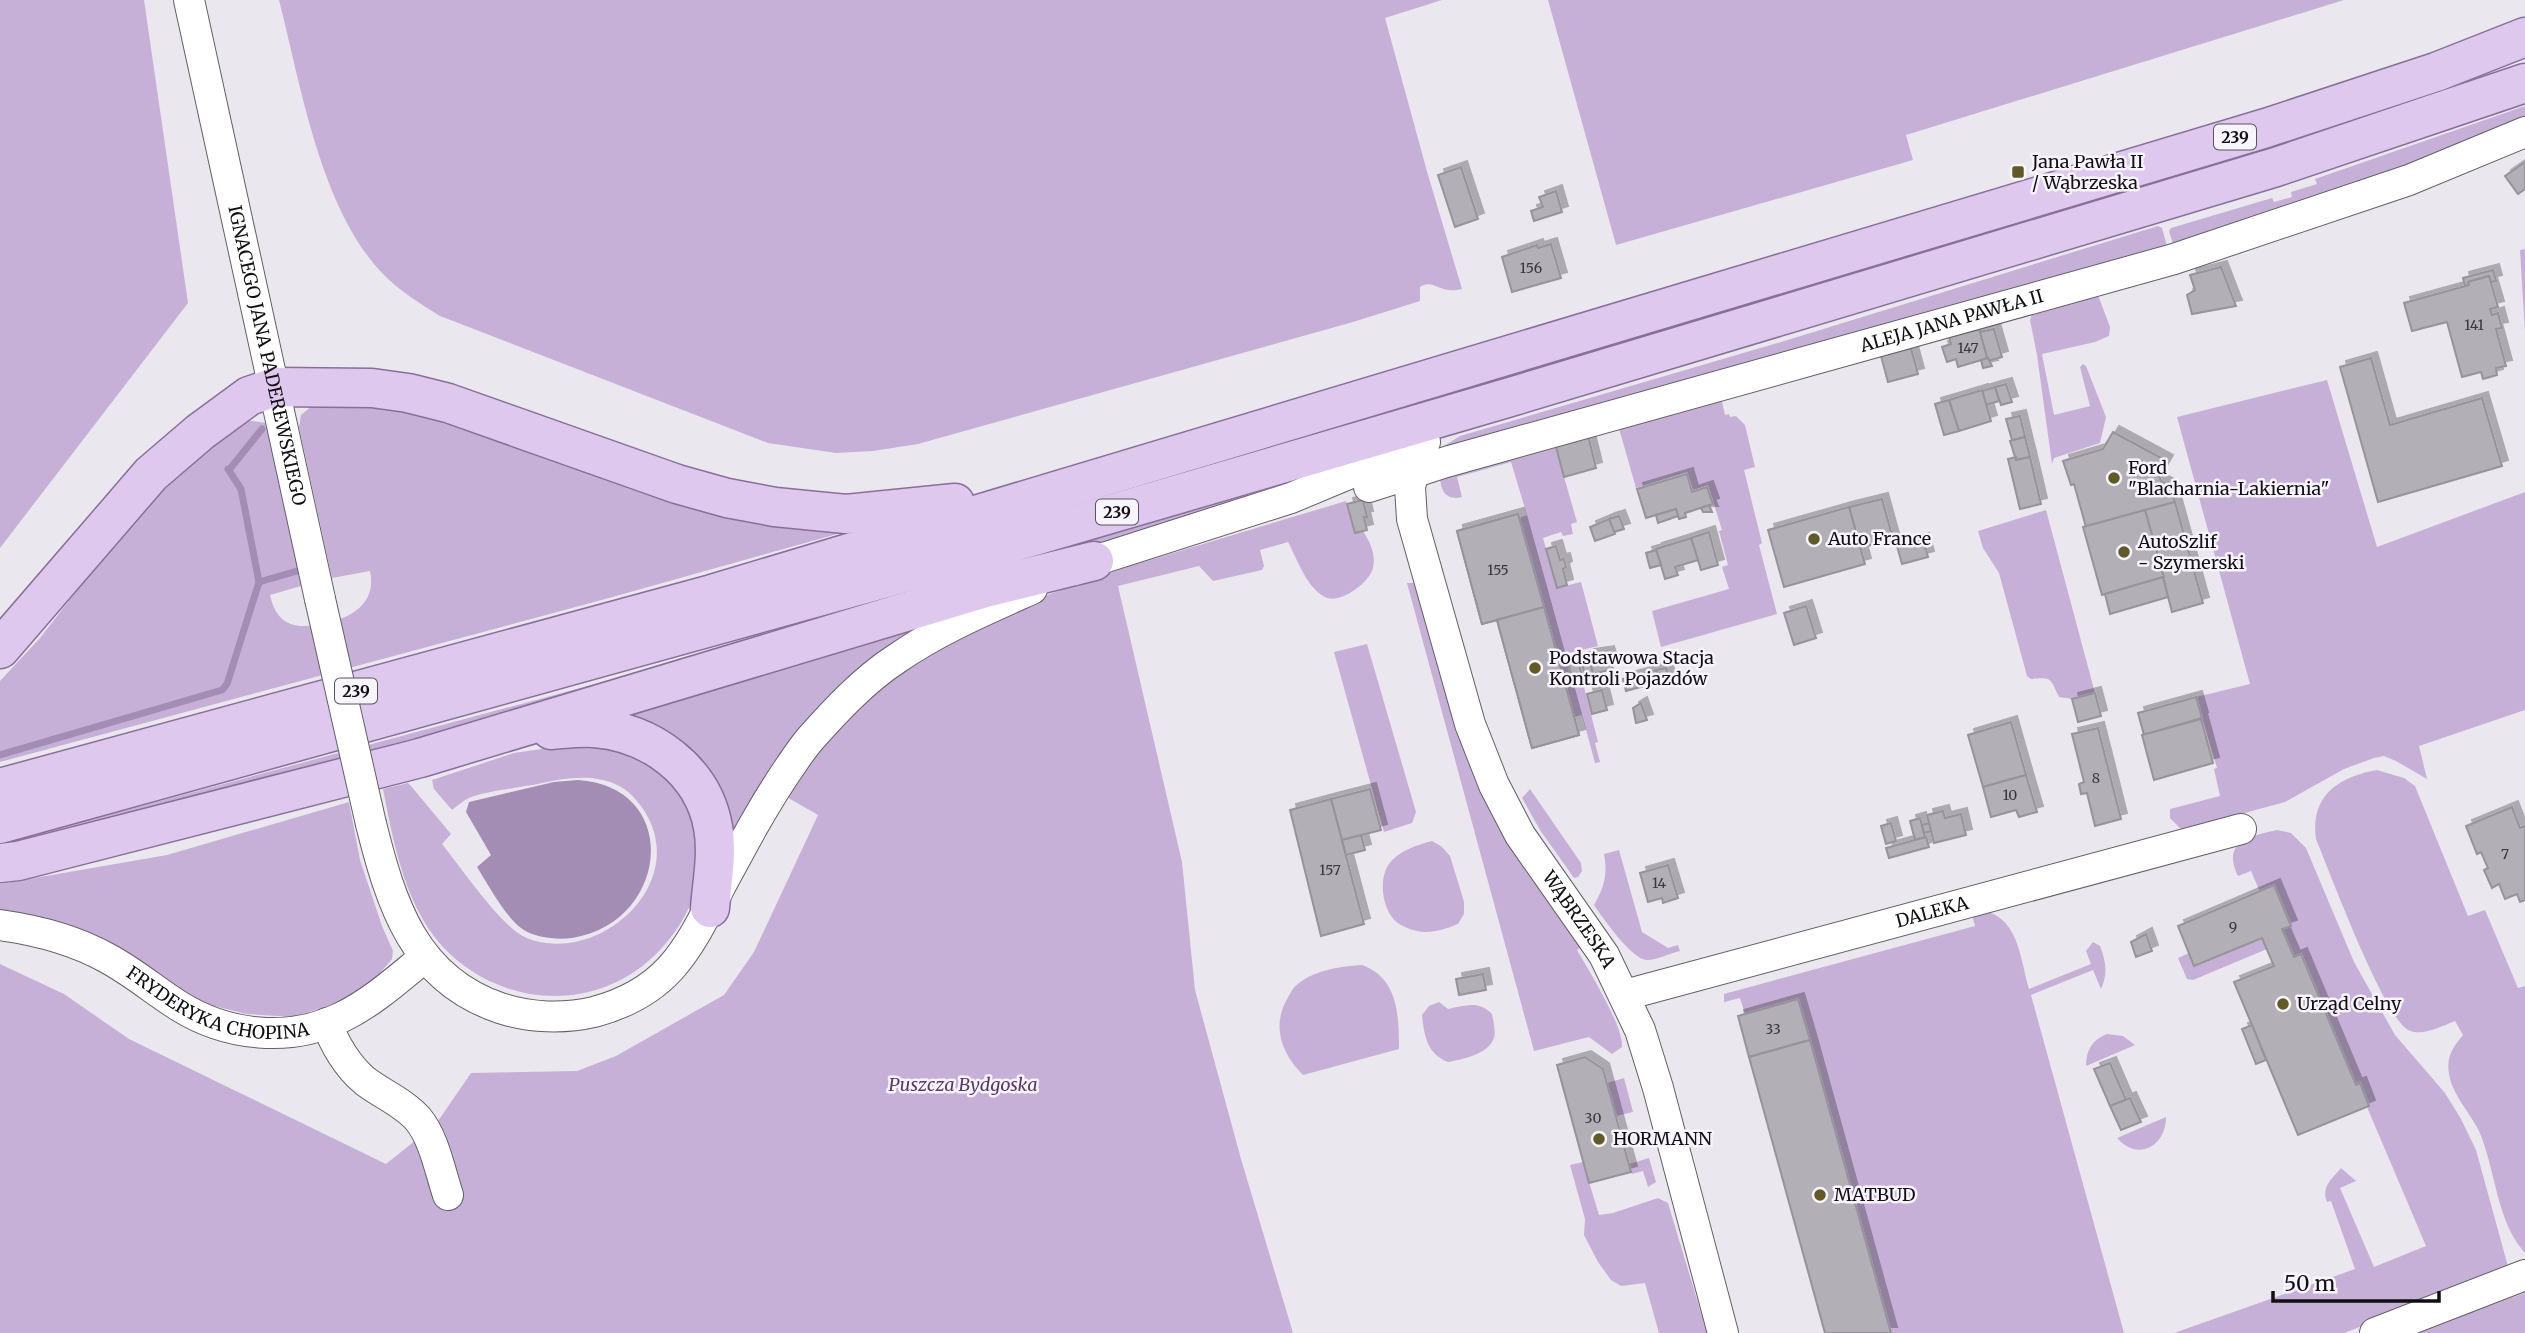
<svg xmlns="http://www.w3.org/2000/svg" width="2525" height="1333" viewBox="0 0 2525 1333" font-family="Merriweather,serif">
<style>
.green{fill:#c7b0d8}
.water{fill:#a48db5}
.lines{fill:none;stroke-linecap:round;stroke-linejoin:round}
.stream{stroke:#a48db5;stroke-width:7}
.building{fill:#b3afb6;stroke:#97939a;stroke-width:2;filter:url(#shadow)}
.minor-casing{stroke:#625f65;stroke-width:32}
.major-casing{stroke:#886f99;stroke-width:41}
.minor{stroke:#fff;stroke-width:30}
.major{stroke:#dec8ee;stroke-width:38}
.minor-bridge-casing{stroke:#625f65;stroke-width:32;stroke-linecap:butt}
.minor-bridge{stroke:#fff;stroke-width:30}
.poi-dot{fill:#615a26;stroke:#f8f4fc;stroke-width:2.5}
.labels{text-anchor:middle;stroke-width:5;stroke-linejoin:round;paint-order:stroke}
.number-label{font-size:14px;fill:#3a373b}
.shield{fill:#f8f4fc;stroke:#565458;stroke-width:2}
.shield-label{font-size:16px;font-weight:bold;fill:#110f12}
.poi-label{font-size:18px;fill:#110f12;stroke:#f8f4fc;text-anchor:start}
.street-label{font-size:18px;fill:#110f12;stroke:#f8f4fc}
.park-label{font-size:18px;font-style:italic;fill:#56366b;stroke:#f8f4fc}
</style>
<defs>
<filter id="shadow"><feDropShadow dx="6" dy="-6" stdDeviation="0" flood-color="#0004"/></filter>
</defs>
<rect width="100%" height="100%" fill="#ebe7ee"/>
<g class="green">
<polygon points="0,0 144,0 188,303 0,548"/>
<path d="M279,0H1442L1385,18L1428,175L1462,289C1438,295 1435,278 1420,287V301L1353,322L918,444L873,451L836,453L768,443L440,316C421,304 401,292 384,275C321,211 301,86 279,0Z"/>
<polygon points="1548,0 2344,0 1906,135 1913,160 1616,245"/>
<polygon points="2525,106 2525,125 2174,247 2169,231 2171,228 2272,198 2274,202 2292,197 2291,192 2317,184 2315,179"/>
<polygon points="2158,226 2162,228 2167,246 1439,449 1460,436 1781,342"/>
<polygon points="2525,249 2525,331 2520,250"/>
<polygon points="2098,295 2110,327 2109,336 2095,342 2042,354 2054,415 2090,406 2080,367 2083,364 2086,366 2106,417 2100,443 2054,458 2052,464 2037,355 2030,320 2034,308"/>
<polygon points="2327,380 2377,547 2525,492 2525,710 2419,746 2427,779 2396,761 2384,756 2374,758 2344,769 2285,802 2182,830 2170,818 2170,809 2220,796 2214,769 2217,768 2196,697 2250,684 2177,417"/>
<polygon points="1720,393 1725,415 1729,414 1730,417 1736,416 1745,425 1755,467 1744,470 1762,543 1759,545 1777,614 1661,647 1652,611 1729,589 1722,567 1728,565 1719,531 1722,530 1708,485 1693,490 1687,472 1636,488 1618,425"/>
<path d="M313,405L393,406L855,529L609,598L0,762V681L40,638L116,540L177,474L245,420L266,423L273,440L301,586L270,595C278,631 302,629 331,622C357,615 376,600 370,571L332,578L299,427L301,415Z"/>
<path d="M1580,433L1564,477L1577,522L1571,524L1573,534L1563,536L1561,532L1543,538L1557,588L1581,582L1598,646L1565,654L1574,684L1583,683L1598,742L1595,743L1600,762L1595,763L1582,715L1574,717L1519,518L1527,515L1511,462L1457,477L1462,497C1447,501 1441,492 1440,478Z"/>
<polygon points="1313,476 1324,477 699,664 24,849 0,844 621,677"/>
<path d="M1346,501L1355,533L1363,531C1370,542 1376,554 1373,568C1370,582 1340,605 1325,597C1307,588 1297,559 1288,542L1260,550L1264,566L1262,570L1213,581L1199,566L1118,586L1182,862L1195,990L1241,1159L1293,1333H0V964L64,994L129,1039L386,1164L436,1124L471,1073L577,1071L616,1056L724,995L754,952L818,815L785,796L817,753L846,721L876,692L922,657L1026,603L1050,594L1130,566Z"/>
<path d="M2046,510L2095,693L2072,699L2059,697C2050,678 2052,677 2031,679L2027,676L1999,573L1983,548L1978,531Z"/>
<path d="M1407,583H1415L1582,946L1577,950C1588,969 1624,1027 1622,1047L1612,1054L1589,1037L1534,1051Z"/>
<polygon points="919,624 876,660 731,846 618,713"/>
<polygon points="1367,644 1416,812 1412,823 1384,832 1334,652"/>
<path d="M582,743C596,746 611,747 624,751C657,761 685,792 695,825C698,833 697,843 697,851C697,860 698,869 697,878C694,906 678,931 659,951C602,1011 510,1010 450,954C406,913 394,845 383,789L408,783L411,786L451,834L442,844C462,869 494,916 518,933C532,943 552,945 569,943C629,935 681,870 645,812C638,801 628,789 615,784C591,774 566,778 542,783C520,788 490,790 469,798C463,801 457,806 452,810L434,789L432,780L514,753Z"/>
<path d="M2377,770L2404,778L2415,786L2468,916L2485,910L2518,988L2525,986V1253C2496,1221 2496,1170 2479,1131C2470,1113 2452,1094 2449,1074C2446,1057 2453,1047 2463,1035L2455,1021C2442,1026 2422,1037 2408,1030C2383,1015 2330,873 2316,839C2310,796 2338,777 2377,770Z"/>
<polygon points="1530,789 1581,863 1582,871 1578,877 1574,878 1540,830 1522,798"/>
<polygon points="349,802 360,860 382,926 393,951 392,959 376,978 345,1000 329,1006 293,1017 247,1014 202,1003 101,938 42,918 0,913 0,884 167,855"/>
<path d="M2277,830L2291,833L2306,848L2354,962L2395,1035L2445,1093L2461,1119L2476,1150L2509,1270L2344,1333H2174L2355,1269L2331,1201L2327,1202C2321,1186 2332,1179 2341,1168L2356,1181L2340,1188L2374,1267L2426,1246L2367,1107L2369,1105L2360,1084L2356,1085L2302,954L2294,957L2282,929L2291,925L2275,886L2260,892L2251,871L2238,876C2221,842 2250,836 2277,830Z"/>
<path d="M1432,841L1441,846L1450,856L1458,882L1464,902V914L1458,924C1448,928 1437,932 1426,932C1415,932 1398,926 1392,917C1382,904 1379,878 1389,864C1398,851 1417,845 1432,841Z"/>
<path d="M1619,850L1642,932L1668,948L1678,945L1680,951C1670,953 1657,960 1647,960C1632,960 1603,918 1594,905C1604,888 1608,874 1604,854Z"/>
<path d="M1988,912C2019,921 2021,962 2029,989L2091,964L2086,951L2093,942L2100,946C2106,961 2108,974 2101,989L2093,970L2031,995L2124,1333H1891L1798,1000L1745,1014L1740,998L1724,1002V994L1975,926L1972,915Z"/>
<polygon points="2262,938 2267,949 2193,980 2187,979 2178,958 2189,953 2195,966"/>
<path d="M1362,965C1398,978 1399,1015 1399,1049L1303,1075C1282,1054 1272,1028 1286,1001C1290,994 1293,987 1299,983C1316,970 1342,966 1362,965Z"/>
<path d="M1439,1002L1448,1009C1466,1006 1478,1000 1492,1014C1493,1020 1496,1031 1494,1038C1488,1055 1462,1059 1448,1062C1427,1054 1424,1035 1422,1015L1429,1006Z"/>
<path d="M2107,1034L2123,1036L2135,1045L2086,1066C2086,1050 2092,1040 2107,1034Z"/>
<polygon points="1624,1078 1633,1112 1616,1116 1607,1083"/>
<path d="M2166,1117C2166,1146 2138,1162 2117,1138Z"/>
<polygon points="1649,1158 1656,1182 1648,1187 1643,1171 1632,1174 1629,1164"/>
<polygon points="1583,1162 1599,1215 1613,1213 1658,1198 1668,1203 1707,1333 1659,1333 1645,1283 1621,1286 1611,1280 1598,1262 1584,1235 1585,1219 1570,1165"/>
<polygon points="2525,1293 2525,1333 2417,1333 2417,1332"/>
</g>
<path class="water" d="M578,780C683,787 669,923 572,938C557,940 534,938 521,928C505,916 487,883 477,867L491,855L466,812L469,802L554,782Z"/>
<g class="lines">
<g class="stream">
<polyline points="229,470 262,429"/>
<polyline points="259,582 297,571"/>
<polyline points="0,755 222,690 227,684 259,582 241,489 228,469"/>
</g>
</g>
<g class="building">
<polygon points="2525,162 2525,189 2518,194 2505,176"/>
<polygon points="1461,167 1478,219 1455,227 1438,175"/>
<polygon points="1556,191 1562,212 1534,221 1531,211 1543,207 1539,197"/>
<polygon points="1551,244 1561,278 1512,292 1502,257 1537,245 1538,248"/>
<polygon points="2221,267 2236,306 2192,314 2187,295 2195,290 2190,275"/>
<polygon points="2493,270 2496,281 2491,282 2489,276 2468,282 2469,285 2465,286 2463,278"/>
<polygon points="2489,276 2498,307 2490,309 2492,315 2498,313 2502,328 2496,329 2506,366 2496,368 2497,375 2483,379 2481,372 2462,377 2447,322 2412,331 2404,303 2469,285 2468,282"/>
<polygon points="1980,329 1988,358 1958,367 1956,359 1947,362 1942,347 1951,344 1949,337"/>
<polygon points="1994,329 2002,357 1988,361 1980,332"/>
<polygon points="1911,348 1918,374 1888,382 1881,356"/>
<polygon points="1988,358 1992,366 1983,368 1981,360"/>
<polygon points="2371,358 2390,425 2482,398 2502,466 2378,502 2340,367"/>
<polygon points="2006,384 2012,402 2001,405 1995,387"/>
<polygon points="1995,387 1999,401 1986,405 1982,391"/>
<polygon points="1982,390 1991,421 1959,431 1949,400"/>
<polygon points="1949,400 1959,431 1944,435 1935,404"/>
<polygon points="2020,416 2025,437 2012,440 2006,419"/>
<polygon points="2113,432 2167,461 2159,475 2161,481 2170,486 2175,502 2086,527 2074,484 2071,485 2063,461 2103,449"/>
<polygon points="1588,435 1596,468 1564,477 1555,443"/>
<polygon points="2025,437 2030,457 2016,460 2010,441"/>
<polygon points="2016,457 2016,460 2030,457 2041,504 2020,509 2008,459"/>
<polygon points="1687,474 1692,492 1707,487 1713,504 1685,513 1686,517 1679,519 1676,509 1646,518 1637,489"/>
<polygon points="1882,499 1893,539 1860,548 1849,507"/>
<polygon points="1363,500 1367,517 1364,517 1367,530 1355,533 1347,504"/>
<polygon points="2175,502 2203,603 2172,612 2145,510"/>
<polygon points="1709,505 1712,512 1703,512 1701,508"/>
<polygon points="1849,507 1865,564 1784,587 1768,530"/>
<polygon points="1676,509 1678,516 1658,523 1656,515"/>
<polygon points="2145,510 2164,577 2102,595 2083,527"/>
<polygon points="1518,514 1579,735 1532,748 1497,620 1482,624 1457,531"/>
<polygon points="1518,514 1544,607 1482,624 1457,531"/>
<polygon points="1619,516 1624,529 1614,532 1609,519"/>
<polygon points="1609,519 1615,534 1595,541 1590,527"/>
<polygon points="1709,532 1718,565 1701,570 1691,538"/>
<polygon points="1691,538 1698,560 1675,567 1678,575 1665,579 1656,549"/>
<polygon points="1923,539 1928,557 1902,564 1897,546"/>
<polygon points="1556,546 1560,560 1564,559 1566,567 1563,569 1567,585 1557,588 1546,549"/>
<polygon points="1656,550 1661,565 1650,568 1646,553"/>
<polygon points="2163,577 2168,597 2110,614 2105,594"/>
<polygon points="1806,606 1816,638 1794,645 1784,613"/>
<polygon points="1544,607 1579,735 1532,748 1497,620"/>
<polygon points="1608,652 1613,669 1593,674 1588,655"/>
<polygon points="1589,657 1593,674 1585,676 1581,659"/>
<polygon points="1578,659 1582,677 1572,679 1568,662"/>
<polygon points="1666,668 1669,677 1659,680 1656,670"/>
<polygon points="1656,670 1659,682 1626,691 1623,679"/>
<polygon points="1602,690 1607,710 1592,714 1587,694"/>
<polygon points="2095,693 2101,716 2078,722 2072,699"/>
<polygon points="2196,697 2202,718 2144,735 2138,713"/>
<polygon points="1641,703 1647,720 1636,723 1633,708"/>
<polygon points="2201,719 2213,763 2154,780 2142,735"/>
<polygon points="2011,722 2026,775 1983,787 1968,735"/>
<polygon points="2098,728 2121,819 2095,826 2087,793 2081,794 2079,784 2084,782 2072,734"/>
<polygon points="2026,775 2037,812 2019,817 2016,810 1991,817 1983,787"/>
<polygon points="1370,789 1381,830 1342,840 1331,799"/>
<polygon points="1331,799 1364,924 1321,936 1290,810"/>
<polygon points="2512,807 2520,828 2525,826 2525,900 2520,902 2517,894 2505,899 2499,884 2492,888 2484,870 2488,868 2481,852 2477,854 2466,826"/>
<polygon points="1943,811 1945,818 1961,814 1966,835 1934,843 1927,815"/>
<polygon points="1920,818 1925,837 1915,840 1910,821"/>
<polygon points="1891,823 1896,841 1886,844 1881,826"/>
<polygon points="1929,823 1931,831 1924,833 1922,825"/>
<polygon points="1361,835 1365,850 1346,855 1342,840"/>
<polygon points="1926,837 1929,847 1889,858 1886,848"/>
<polygon points="1668,865 1678,898 1663,903 1662,898 1648,902 1640,873"/>
<polygon points="2274,885 2291,926 2282,929 2294,957 2301,954 2356,1085 2360,1083 2369,1106 2298,1135 2234,982 2274,966 2262,938 2194,966 2178,926"/>
<polygon points="2146,934 2152,951 2136,957 2131,942"/>
<polygon points="1483,974 1486,990 1459,995 1456,979"/>
<polygon points="1798,999 1810,1040 1749,1057 1738,1016"/>
<polygon points="2252,1025 2266,1060 2256,1064 2242,1029"/>
<polygon points="1810,1040 1891,1333 1825,1333 1749,1057"/>
<polygon points="1585,1057 1603,1069 1631,1172 1589,1183 1557,1065"/>
<polygon points="2110,1063 2126,1100 2110,1106 2094,1069"/>
<polygon points="2130,1098 2141,1122 2121,1130 2110,1106"/>
</g>
<g class="lines">
<defs>
<g id="minor">
<path id="s1" d="M189,0L320,599"/>
<path id="s2" d="M1417,458L1410,487L1412,519L1470,724L1494,785L1520,835L1604,955L1640,1030L1658,1088L1723,1333"/>
<path id="s3" d="M1369,487L1446,462L2174,259L2409,180L2525,132"/>
<polyline points="1074,570 1094,561 1291,498 1425,442"/>
<path d="M371,824C391,904 414,979 500,1008C530,1018 564,1019 594,1012C669,992 688,949 720,887C742,846 763,806 789,768C796,758 803,747 811,738C836,710 864,680 896,659C938,630 985,610 1032,589"/>
<path id="s4" d="M0,925C36,930 75,940 107,958C133,972 154,990 179,1006C227,1036 290,1043 342,1017C373,1002 399,978 425,957"/>
<path id="s5" d="M1625,995L2241,829"/>
<path d="M327,1023C334,1044 348,1067 365,1081C382,1094 404,1103 418,1119C434,1138 440,1171 448,1195"/>
<polyline points="2375,1333 2525,1275"/>
</g>
<g id="major">
<polyline points="0,649 151,474 200,432 249,396 275,387 372,388 408,393 448,403 677,484 727,498 775,507 846,514 955,503"/>
<path d="M551,730C565,729 580,727 594,728C650,732 703,770 713,827C718,853 712,882 710,908"/>
<polyline points="0,788 712,594 2266,128 2436,72 2525,37"/>
<polyline points="0,824 987,550 1507,398 2276,167 2525,83"/>
<polyline points="0,863 18,861 420,758 985,588 1094,561"/>
</g>
</defs>
<use href="#minor" class="minor-casing"/>
<use href="#major" class="major-casing"/>
<use href="#minor" class="minor"/>
<use href="#major" class="major"/>
<defs>
<polyline id="minor-bridge" points="320,599 371,824"/>
</defs>
<use href="#minor-bridge" class="minor-bridge-casing"/>
<use href="#minor-bridge" class="minor-bridge"/>
</g>
<g class="poi-dot">
<rect x="2011" y="165" width="14" height="14" rx="3.5"/>
<circle cx="2114" cy="478" r="7"/>
<circle cx="1814" cy="539" r="7"/>
<circle cx="2124" cy="552" r="7"/>
<circle cx="1535" cy="668" r="7"/>
<circle cx="2283" cy="1004" r="7"/>
<circle cx="1599" cy="1139" r="7"/>
<circle cx="1820" cy="1195" r="7"/>
</g>
<g class="labels">
<g class="number-label">
<text x="1531" y="273">156</text>
<text x="2474" y="330">141</text>
<text x="1968" y="353">147</text>
<text x="1498" y="575">155</text>
<text x="2096" y="783">8</text>
<text x="2010" y="800">10</text>
<text x="2505" y="859">7</text>
<text x="1330" y="875">157</text>
<text x="1659" y="888">14</text>
<text x="2233" y="932">9</text>
<text x="1773" y="1034">33</text>
<text x="1593" y="1123">30</text>
</g>
<g class="shield">
<rect x="2214" y="124.5" width="42" height="25" rx="5"/>
<rect x="1096" y="499.5" width="42" height="25" rx="5"/>
<rect x="335" y="678.5" width="42" height="25" rx="5"/>
</g>
<g class="shield-label">
<text x="2235" y="143">239</text>
<text x="1117" y="518">239</text>
<text x="356" y="697">239</text>
</g>
<g class="poi-label">
<text x="2032" y="168">Jana Pawła II<tspan x="2032" dy="21">/ Wąbrzeska</tspan></text>
<text x="2128" y="474">Ford<tspan x="2128" dy="21">"Blacharnia-Lakiernia"</tspan></text>
<text x="1828" y="545">Auto France</text>
<text x="2138" y="548">AutoSzlif<tspan x="2138" dy="21">- Szymerski</tspan></text>
<text x="1549" y="664">Podstawowa Stacja<tspan x="1549" dy="21">Kontroli Pojazdów</tspan></text>
<text x="2297" y="1010">Urząd Celny</text>
<text x="1613" y="1145">HORMANN</text>
<text x="1834" y="1201">MATBUD</text>
</g>
<g class="street-label">
<text dy="6" stroke="none"><textPath href="#s3" startOffset="606">ALEJA JANA PAWŁA II</textPath></text>
<text dy="6" stroke="none"><textPath href="#s1" startOffset="364">IGNACEGO JANA PADEREWSKIEGO</textPath></text>
<text dy="6" stroke="none"><textPath href="#s5" startOffset="318">DALEKA</textPath></text>
<text dy="6" stroke="none"><textPath href="#s2" startOffset="500">WĄBRZESKA</textPath></text>
<text dy="6" stroke="none"><textPath href="#s4" startOffset="236">FRYDERYKA CHOPINA</textPath></text>
</g>
<g class="park-label">
<text x="963" y="1091">Puszcza Bydgoska</text>
</g>
</g>
<path d="M2273 1291v10h166v-10" fill="none" stroke="#110f12" stroke-width="3.5"/>
<text x="2284" y="1291" font-size="21" fill="#110f12" stroke="#f8f4fc" stroke-width="5" paint-order="stroke">50 m</text>
</svg>
